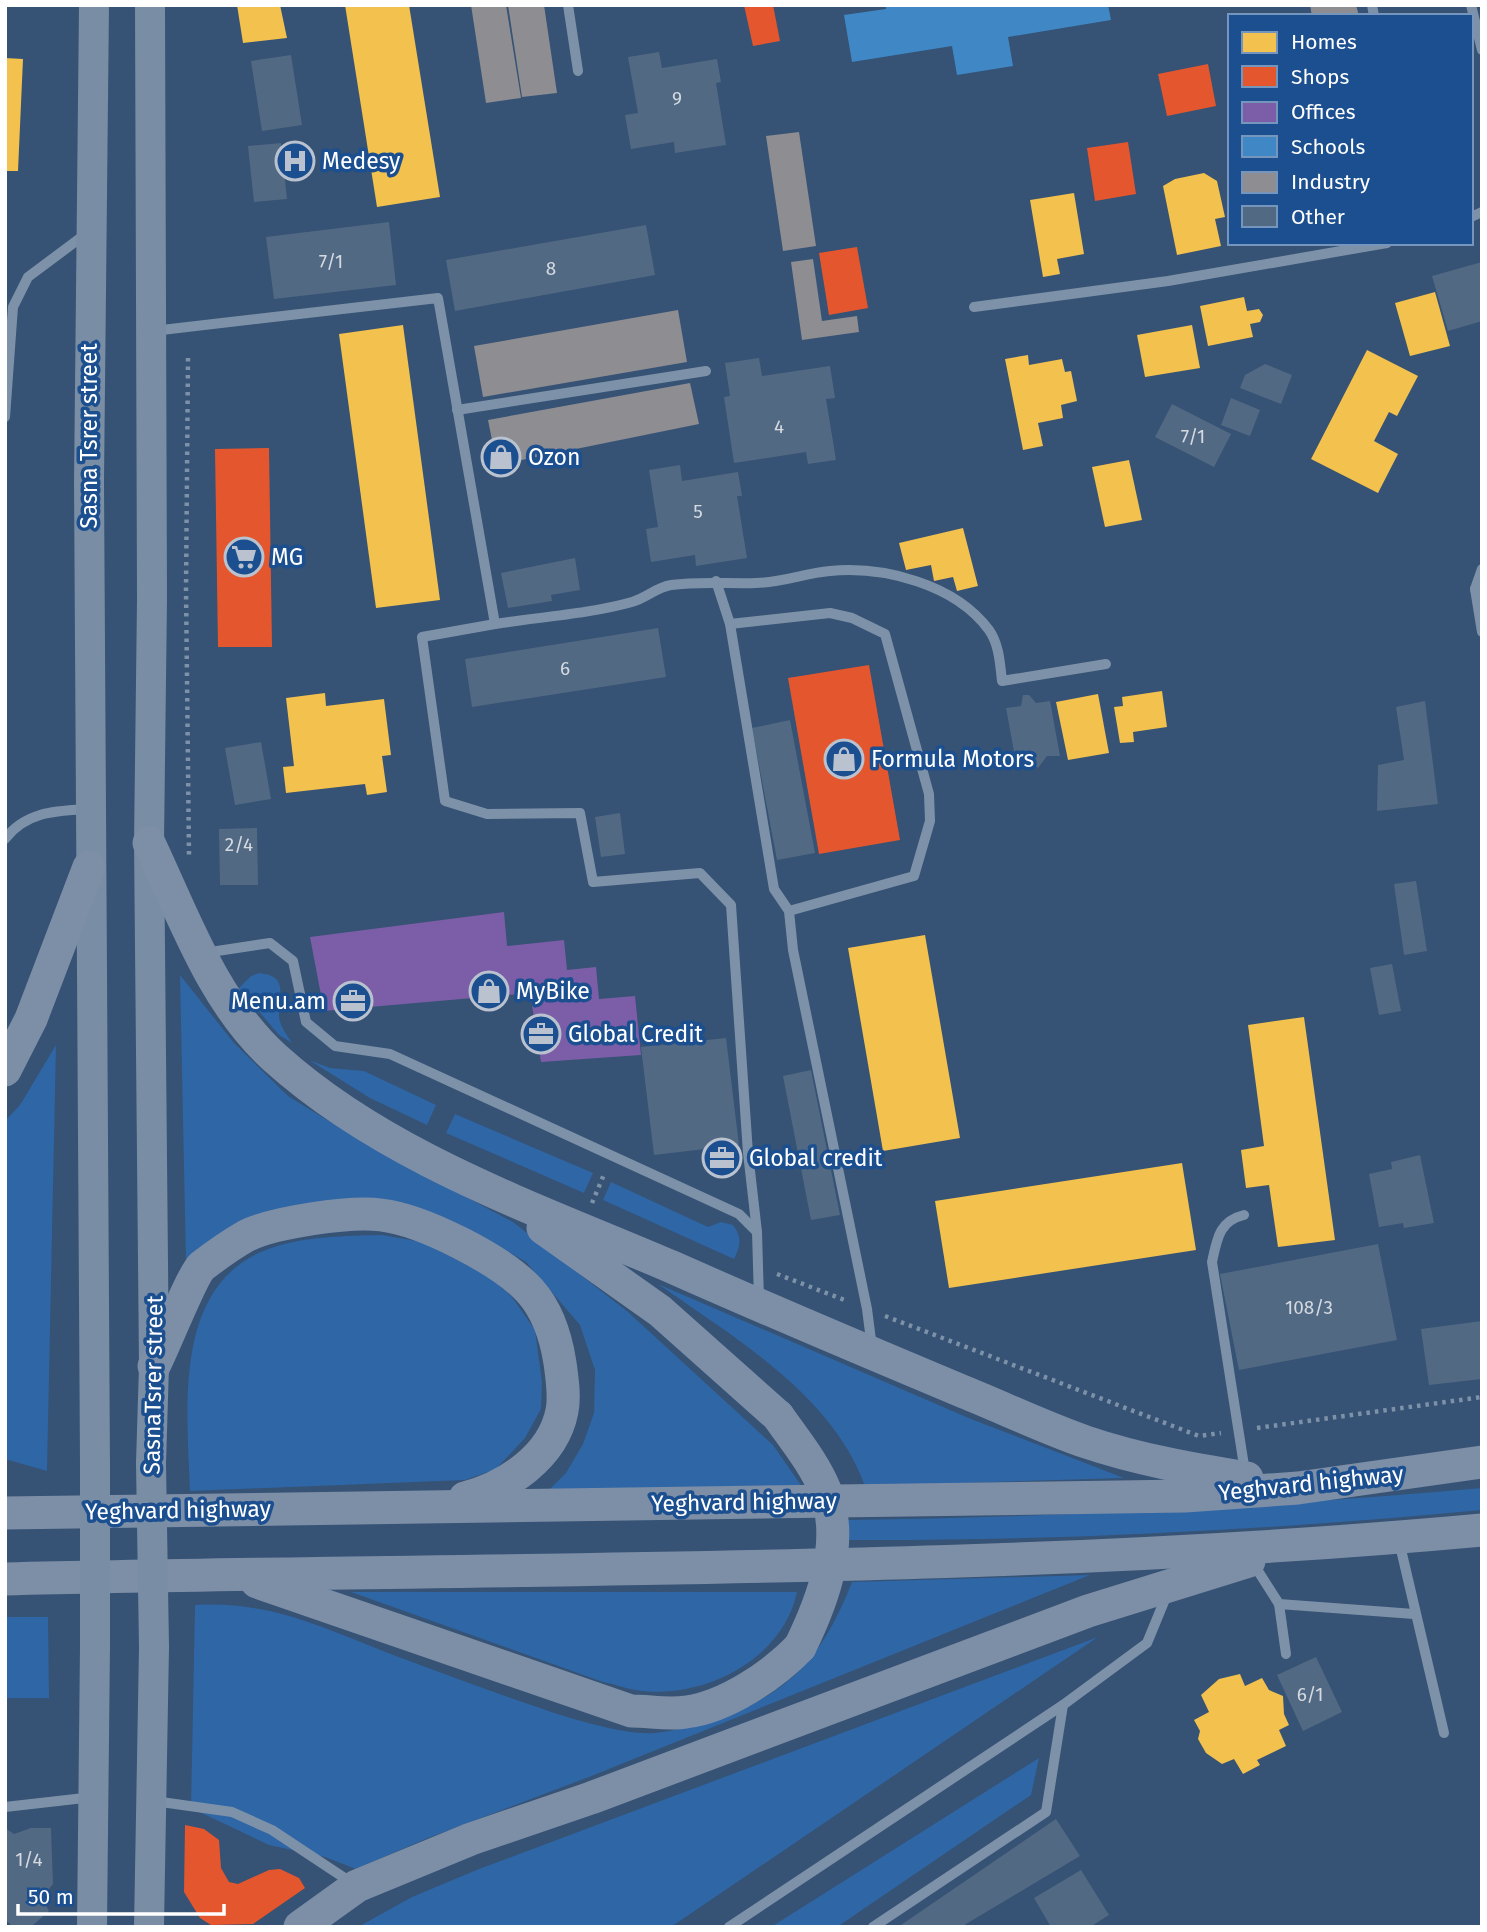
<svg xmlns="http://www.w3.org/2000/svg" width="1487" height="1932" viewBox="0 0 1487 1932" font-family="'Fira Sans',sans-serif">
<style>
.green{fill:#2f66a5}
.homes{fill:#f2c14e}
.shops{fill:#e4572e}
.offices{fill:#7b5ea7}
.schools{fill:#3f88c5}
.industry{fill:#8d8d92}
.building{fill:#526984}
.lines{fill:none;stroke-linecap:round;stroke-linejoin:round}
.path{stroke:#7d92a8;stroke-width:4.5;stroke-dasharray:3.5 5;stroke-linecap:butt}
.service{stroke:#7d92a8;stroke-width:10}
.secondary{stroke:#798da4;stroke-width:30}
.primary{stroke:#7d8ea7;stroke-width:33}
.secondary-bridge{stroke:#798da4;stroke-width:30}
.primary-bridge{stroke:#7d8ea7;stroke-width:33}
.labels{text-anchor:middle;stroke-width:7;stroke-linejoin:round;paint-order:stroke}
.number-label{font-size:19px;fill:#d4dae0}
.poi-label{font-size:23px;fill:#fff;stroke:#1b4f8f;text-anchor:start}
.street-label{font-size:23px;fill:#fff;stroke:#1b4f8f}
</style>
<rect width="100%" height="100%" fill="#365274"/>
<g class="green">
<path d="M259,973C290,976 278,996 279,1017C280,1026 287,1035 292,1043L279,1035L239,988L251,976Z"/>
<polygon points="180,975 234,1043 288,1096 363,1142 513,1222 628,1312 773,1445 805,1491 548,1491 566,1473 583,1444 594,1413 595,1370 580,1325 526,1262 457,1223 396,1205 186,1264"/>
<polygon points="56,1045 47,1471 5,1459 5,1121 20,1105"/>
<polygon points="309,1060 330,1068 364,1071 436,1105 427,1125 370,1098"/>
<polygon points="455,1114 593,1173 584,1193 446,1133"/>
<path d="M611,1182L708,1227L721,1222L733,1225C742,1237 741,1245 734,1259L603,1200Z"/>
<path d="M382,1235L422,1242L490,1277L512,1297L535,1330L542,1382L541,1409L525,1438L496,1469L465,1480L190,1491C187,1407 172,1282 271,1248C306,1236 345,1236 382,1235Z"/>
<path d="M658,1284L971,1419L1124,1478L865,1486C832,1394 733,1337 658,1284Z"/>
<path d="M1482,1488V1510C1270,1530 1059,1541 847,1540V1520C1059,1517 1270,1507 1482,1488Z"/>
<path d="M1090,1575L589,1777L428,1838L356,1869L325,1857L269,1845L191,1808L195,1605C270,1601 319,1626 388,1653C437,1671 487,1690 537,1707C565,1717 626,1736 655,1733C681,1730 707,1723 732,1713C797,1688 827,1646 852,1582Z"/>
<path d="M351,1592H797C783,1660 702,1701 635,1690C624,1688 614,1684 603,1682Z"/>
<polygon points="5,1617 48,1617 49,1698 5,1698"/>
<polygon points="1098,1637 671,1927 358,1927 412,1897 479,1869"/>
<polygon points="1039,1758 1031,1795 837,1927 771,1927"/>
</g>
<g class="homes">
<polygon points="237,5 280,5 287,38 243,43"/>
<polygon points="345,5 409,5 440,197 377,207"/>
<polygon points="5,58 23,59 18,171 5,171"/>
<polygon points="1204,173 1217,181 1225,217 1215,219 1221,246 1177,255 1163,186 1175,179"/>
<polygon points="1074,193 1084,254 1057,259 1060,274 1043,277 1030,200"/>
<polygon points="1435,292 1450,346 1410,356 1395,303"/>
<polygon points="1244,297 1247,311 1259,309 1263,315 1260,322 1250,324 1253,337 1208,346 1200,306"/>
<polygon points="403,325 440,600 376,608 339,334"/>
<polygon points="1192,325 1200,368 1145,377 1137,335"/>
<polygon points="1367,350 1418,376 1397,416 1389,412 1374,441 1398,454 1378,493 1311,459"/>
<polygon points="1028,355 1029,365 1062,359 1065,372 1071,371 1077,401 1061,405 1063,418 1038,423 1043,446 1023,450 1005,359"/>
<polygon points="1129,460 1142,520 1105,527 1092,467"/>
<polygon points="963,528 978,586 957,591 953,577 934,581 931,565 906,570 899,543"/>
<polygon points="1162,691 1167,727 1133,732 1134,742 1120,743 1114,707 1123,706 1122,697"/>
<polygon points="325,693 326,706 384,699 391,755 382,756 387,792 367,795 365,784 286,793 283,767 294,766 286,698"/>
<polygon points="1098,694 1109,753 1068,760 1056,702"/>
<polygon points="925,935 960,1138 883,1151 848,948"/>
<polygon points="1304,1017 1335,1240 1278,1247 1269,1185 1246,1188 1241,1150 1264,1146 1248,1025"/>
<polygon points="1182,1163 1196,1250 949,1288 935,1201"/>
<polygon points="1240,1674 1245,1686 1262,1678 1269,1690 1283,1696 1284,1714 1289,1725 1279,1730 1286,1746 1257,1760 1260,1765 1243,1774 1234,1759 1222,1764 1206,1753 1198,1739 1200,1731 1194,1720 1209,1712 1201,1695 1219,1679"/>
</g>
<g class="shops">
<polygon points="744,5 773,5 780,41 753,46"/>
<polygon points="1208,64 1216,106 1167,116 1158,74"/>
<polygon points="1128,142 1136,194 1095,201 1087,148"/>
<polygon points="857,247 868,308 829,315 819,253"/>
<polygon points="269,448 272,647 218,647 215,449"/>
<polygon points="869,665 900,840 819,854 788,678"/>
<polygon points="185,1825 204,1829 219,1840 221,1868 229,1882 238,1884 269,1870 280,1869 299,1878 305,1888 253,1924 211,1925 200,1918 184,1892"/>
</g>
<polygon class="offices" points="504,912 507,946 564,940 567,970 596,967 599,999 635,996 641,1055 541,1062 530,993 324,1011 310,937"/>
<polygon class="schools" points="886,5 1108,5 1111,20 1008,37 1013,66 957,75 952,46 852,62 844,15 886,9"/>
<g class="industry">
<polygon points="471,5 506,5 521,98 486,103"/>
<polygon points="508,5 544,5 557,93 522,97"/>
<polygon points="1310,5 1356,5 1359,16 1312,16"/>
<polygon points="799,132 816,246 783,251 766,136"/>
<polygon points="813,259 822,321 857,316 859,332 802,340 791,262"/>
<polygon points="678,310 687,362 483,397 474,346"/>
<polygon points="690,383 699,424 497,465 488,420"/>
</g>
<g class="building">
<polygon points="659,52 662,68 717,59 721,82 716,83 726,145 675,153 674,142 631,149 625,115 638,113 628,57"/>
<polygon points="291,55 302,125 262,131 251,61"/>
<polygon points="281,143 287,199 254,202 248,146"/>
<polygon points="389,222 396,285 274,299 266,237"/>
<polygon points="646,225 655,275 455,311 446,260"/>
<polygon points="1482,262 1482,321 1448,331 1432,276"/>
<polygon points="759,358 762,376 830,366 835,398 826,399 836,460 808,464 806,452 734,463 724,397 730,396 725,363"/>
<polygon points="1265,364 1292,375 1281,404 1240,388 1245,375"/>
<polygon points="1231,398 1260,410 1250,436 1221,425"/>
<polygon points="1172,404 1231,434 1214,467 1155,437"/>
<polygon points="680,465 682,481 738,472 742,496 737,496 747,558 696,566 695,555 651,562 646,529 658,527 649,470"/>
<polygon points="575,558 580,590 551,595 552,601 508,608 501,573"/>
<polygon points="658,628 666,677 472,707 465,659"/>
<polygon points="1023,695 1029,695 1036,703 1050,701 1060,756 1047,756 1038,768 1029,760 1016,762 1006,708 1021,706"/>
<polygon points="1425,701 1438,804 1377,811 1378,765 1404,760 1396,707"/>
<polygon points="790,720 815,853 777,860 752,728"/>
<polygon points="261,742 271,799 235,805 225,748"/>
<polygon points="620,813 625,854 601,857 595,817"/>
<polygon points="257,828 258,885 220,885 219,829"/>
<polygon points="1416,881 1427,951 1404,955 1394,884"/>
<polygon points="1392,964 1401,1011 1379,1015 1370,968"/>
<polygon points="726,1038 739,1145 654,1155 641,1047"/>
<polygon points="811,1070 840,1215 811,1220 783,1076"/>
<polygon points="1420,1155 1434,1223 1404,1228 1403,1223 1379,1227 1369,1174 1392,1169 1391,1162"/>
<polygon points="1378,1244 1397,1340 1239,1370 1220,1274"/>
<polygon points="1482,1321 1482,1379 1429,1385 1421,1329"/>
<polygon points="1316,1657 1342,1712 1303,1731 1277,1675"/>
<polygon points="1056,1819 1080,1856 961,1927 898,1927"/>
<polygon points="5,1828 14,1834 31,1828 51,1828 53,1884 42,1898 49,1911 31,1927 13,1927 5,1919"/>
<polygon points="1081,1870 1109,1915 1090,1927 1051,1927 1034,1898"/>
</g>
<g class="lines">
<g class="path">
<polyline points="188,358 186,589 189,855"/>
<polyline points="592,1203 605,1172"/>
<polyline points="777,1274 847,1301"/>
<polyline points="885,1316 1199,1436 1221,1433"/>
<polyline points="1257,1428 1482,1397"/>
</g>
<g class="service">
<polyline points="568,5 578,71"/>
<polyline points="1372,5 1374,16"/>
<polyline points="1471,5 1482,50"/>
<polyline points="1471,217 1482,212"/>
<polyline points="974,307 1168,281 1387,243"/>
<polyline points="153,331 438,298 495,624 422,637 445,801 487,814 580,813 593,882 700,873 731,905 748,1153 757,1232"/>
<polyline points="457,410 706,371"/>
<polyline points="5,417 13,307 28,277 87,233"/>
<polyline points="716,581 730,624 774,889 789,911 793,950 867,1309 872,1348"/>
<polyline points="1482,588 1475,589 1482,632"/>
<polyline points="1475,589 1482,569"/>
<path d="M495,624C540,617 589,614 632,602C646,598 657,587 671,585C700,581 727,584 756,583C781,583 805,573 830,571C884,566 955,584 989,630C999,644 1000,663 1002,681L1106,664"/>
<polyline points="730,624 830,613 852,618 885,634 929,794 930,821 914,876 789,911"/>
<path d="M5,839C26,811 57,811 89,809"/>
<polyline points="204,953 270,943 293,961 306,1022 335,1046 390,1054 739,1214 757,1232 759,1300"/>
<path d="M1244,1215C1219,1221 1217,1239 1212,1262L1245,1472"/>
<polyline points="1399,1541 1444,1733"/>
<polyline points="1253,1563 1279,1604 1414,1614"/>
<polyline points="1279,1604 1286,1654"/>
<polyline points="154,1801 232,1812 272,1830 352,1883"/>
<polyline points="5,1807 93,1797"/>
<polyline points="729,1927 1063,1705 1147,1643 1168,1592"/>
<polyline points="873,1927 1046,1812 1063,1705"/>
</g>
<g class="secondary">
<polyline points="94,5 89,482 95,1463"/>
<polyline points="150,5 152,599 149,843 154,1366 151,1463"/>
<polyline points="92,1927 95,1646"/>
<polyline points="149,1927 154,1647"/>
</g>
<g class="primary">
<path d="M149,843C184,917 213,1002 275,1058C386,1158 537,1209 672,1267C769,1310 866,1351 964,1392C1004,1408 1045,1428 1086,1442C1139,1460 1193,1469 1247,1478"/>
<polyline points="5,1070 31,1019 89,867"/>
<polyline points="543,1228 660,1311 778,1416"/>
<path d="M154,1366C163,1349 192,1275 202,1266C215,1256 232,1244 246,1236C274,1222 350,1211 381,1215C423,1220 502,1260 530,1291C548,1311 556,1337 560,1363C562,1378 565,1396 562,1411C553,1457 507,1487 465,1498"/>
<polyline points="5,1513 1185,1496 1298,1488 1482,1462"/>
<path d="M5,1579C497,1567 991,1575 1482,1530"/>
<path d="M257,1582L631,1711C649,1711 669,1715 686,1712C726,1707 773,1675 800,1647"/>
<polyline points="300,1927 357,1886 471,1839 591,1798 1088,1611 1249,1561"/>
</g>
<g class="secondary-bridge">
<polyline points="151,1463 154,1647"/>
<polyline points="95,1646 95,1463"/>
</g>
<path class="primary-bridge" d="M778,1416C794,1439 814,1463 825,1490C845,1542 823,1600 800,1647"/>
</g>
<defs>
<symbol id="hospital-ring" viewBox="-11 -11 22 22"><circle r="9.5" fill="#1b4f8f" stroke="#b9c2ce" stroke-width="1.5"/><path d="M-5-5h3v3.5h4V-5h3V5h-3V1.5h-4V5h-3Z" fill="#b9c2ce"/></symbol>
<symbol id="shop-ring" viewBox="-11 -11 22 22"><circle r="9.5" fill="#1b4f8f" stroke="#b9c2ce" stroke-width="1.5"/><path d="M-5-2.5h2.3a2.7 3.5 0 0 1 5.4 0H5L5.5 6h-11ZM-1.5-2.5h3a1.5 2.3 0 0 0-3 0Z" fill="#b9c2ce"/></symbol>
<symbol id="supermarket-ring" viewBox="-11 -11 22 22"><circle r="9.5" fill="#1b4f8f" stroke="#b9c2ce" stroke-width="1.5"/><path d="M-6-5.5h2.5l.6 2H6L4.5 2H-2.5L-4.4-4H-6ZM-1.5 3.2a1.3 1.3 0 1 0 .1 0ZM3 3.2a1.3 1.3 0 1 0 .1 0Z" fill="#b9c2ce"/></symbol>
<symbol id="office-ring" viewBox="-11 -11 22 22"><circle r="9.5" fill="#1b4f8f" stroke="#b9c2ce" stroke-width="1.5"/><path d="M-6-3h4V-5.5h4V-3h4V5H-6ZM-1-4.5V-3h2v-1.5ZM-6 0V1H6V0Z" fill="#b9c2ce"/></symbol>
</defs>
<g fill-rule="evenodd">
<use href="#hospital-ring" x="273" y="139" width="44" height="44"/>
<use href="#shop-ring" x="479" y="435" width="44" height="44"/>
<use href="#supermarket-ring" x="222" y="535" width="44" height="44"/>
<use href="#shop-ring" x="822" y="737" width="44" height="44"/>
<use href="#shop-ring" x="467" y="969" width="44" height="44"/>
<use href="#office-ring" x="331" y="979" width="44" height="44"/>
<use href="#office-ring" x="519" y="1012" width="44" height="44"/>
<use href="#office-ring" x="700" y="1136" width="44" height="44"/>
</g>
<g class="labels">
<g class="number-label">
<text x="677" y="105">9</text>
<text x="331" y="268">7/1</text>
<text x="551" y="275">8</text>
<text x="779" y="433">4</text>
<text x="1193" y="443">7/1</text>
<text x="698" y="518">5</text>
<text x="565" y="675">6</text>
<text x="239" y="851">2/4</text>
<text x="1309" y="1314">108/3</text>
<text x="1310" y="1701">6/1</text>
<text x="29" y="1866">1/4</text>
</g>
<g class="poi-label">
<text x="322" y="169">Medesy</text>
<text x="528" y="465">Ozon</text>
<text x="271" y="565">MG</text>
<text x="871" y="767">Formula Motors</text>
<text x="516" y="999">MyBike</text>
<text x="326" y="1009" text-anchor="end">Menu.am</text>
<text x="568" y="1042">Global Credit</text>
<text x="749" y="1166">Global credit</text>
</g>
<g class="street-label">
<text transform="translate(89 436) rotate(-90)" y="8">Sasna Tsrer street</text>
<text transform="translate(153 1385) rotate(-89)" y="8">SasnaTsrer street</text>
<text transform="translate(1311 1483) rotate(-6)" y="8">Yeghvard highway</text>
<text transform="translate(744 1502) rotate(-1)" y="8">Yeghvard highway</text>
<text transform="translate(178 1510) rotate(-1)" y="8">Yeghvard highway</text>
</g>
</g>
<rect width="1487" height="1932" fill="none" stroke="#ffffff" stroke-width="14"/>
<rect x="1228" y="14" width="245" height="231" fill="#1b4f8f" stroke="#7695bc" stroke-width="2"/>
<rect x="1242" y="32" width="35" height="21" fill="#f2c14e" stroke="#7695bc" stroke-width="2"/>
<text x="1291" y="49" font-size="21" fill="#ffffff">Homes</text>
<rect x="1242" y="66" width="35" height="21" fill="#e4572e" stroke="#7695bc" stroke-width="2"/>
<text x="1291" y="84" font-size="21" fill="#ffffff">Shops</text>
<rect x="1242" y="102" width="35" height="21" fill="#7b5ea7" stroke="#7695bc" stroke-width="2"/>
<text x="1291" y="119" font-size="21" fill="#ffffff">Offices</text>
<rect x="1242" y="136" width="35" height="21" fill="#3f88c5" stroke="#7695bc" stroke-width="2"/>
<text x="1291" y="154" font-size="21" fill="#ffffff">Schools</text>
<rect x="1242" y="172" width="35" height="21" fill="#8d8d92" stroke="#7695bc" stroke-width="2"/>
<text x="1291" y="189" font-size="21" fill="#ffffff">Industry</text>
<rect x="1242" y="206" width="35" height="21" fill="#526984" stroke="#7695bc" stroke-width="2"/>
<text x="1291" y="224" font-size="21" fill="#ffffff">Other</text>
<path d="M18 1904v10h206v-10" fill="none" stroke="#ffffff" stroke-width="3.5"/>
<text x="28" y="1904" font-size="21" fill="#ffffff" stroke="#1b4f8f" stroke-width="5" paint-order="stroke">50 m</text>
</svg>
